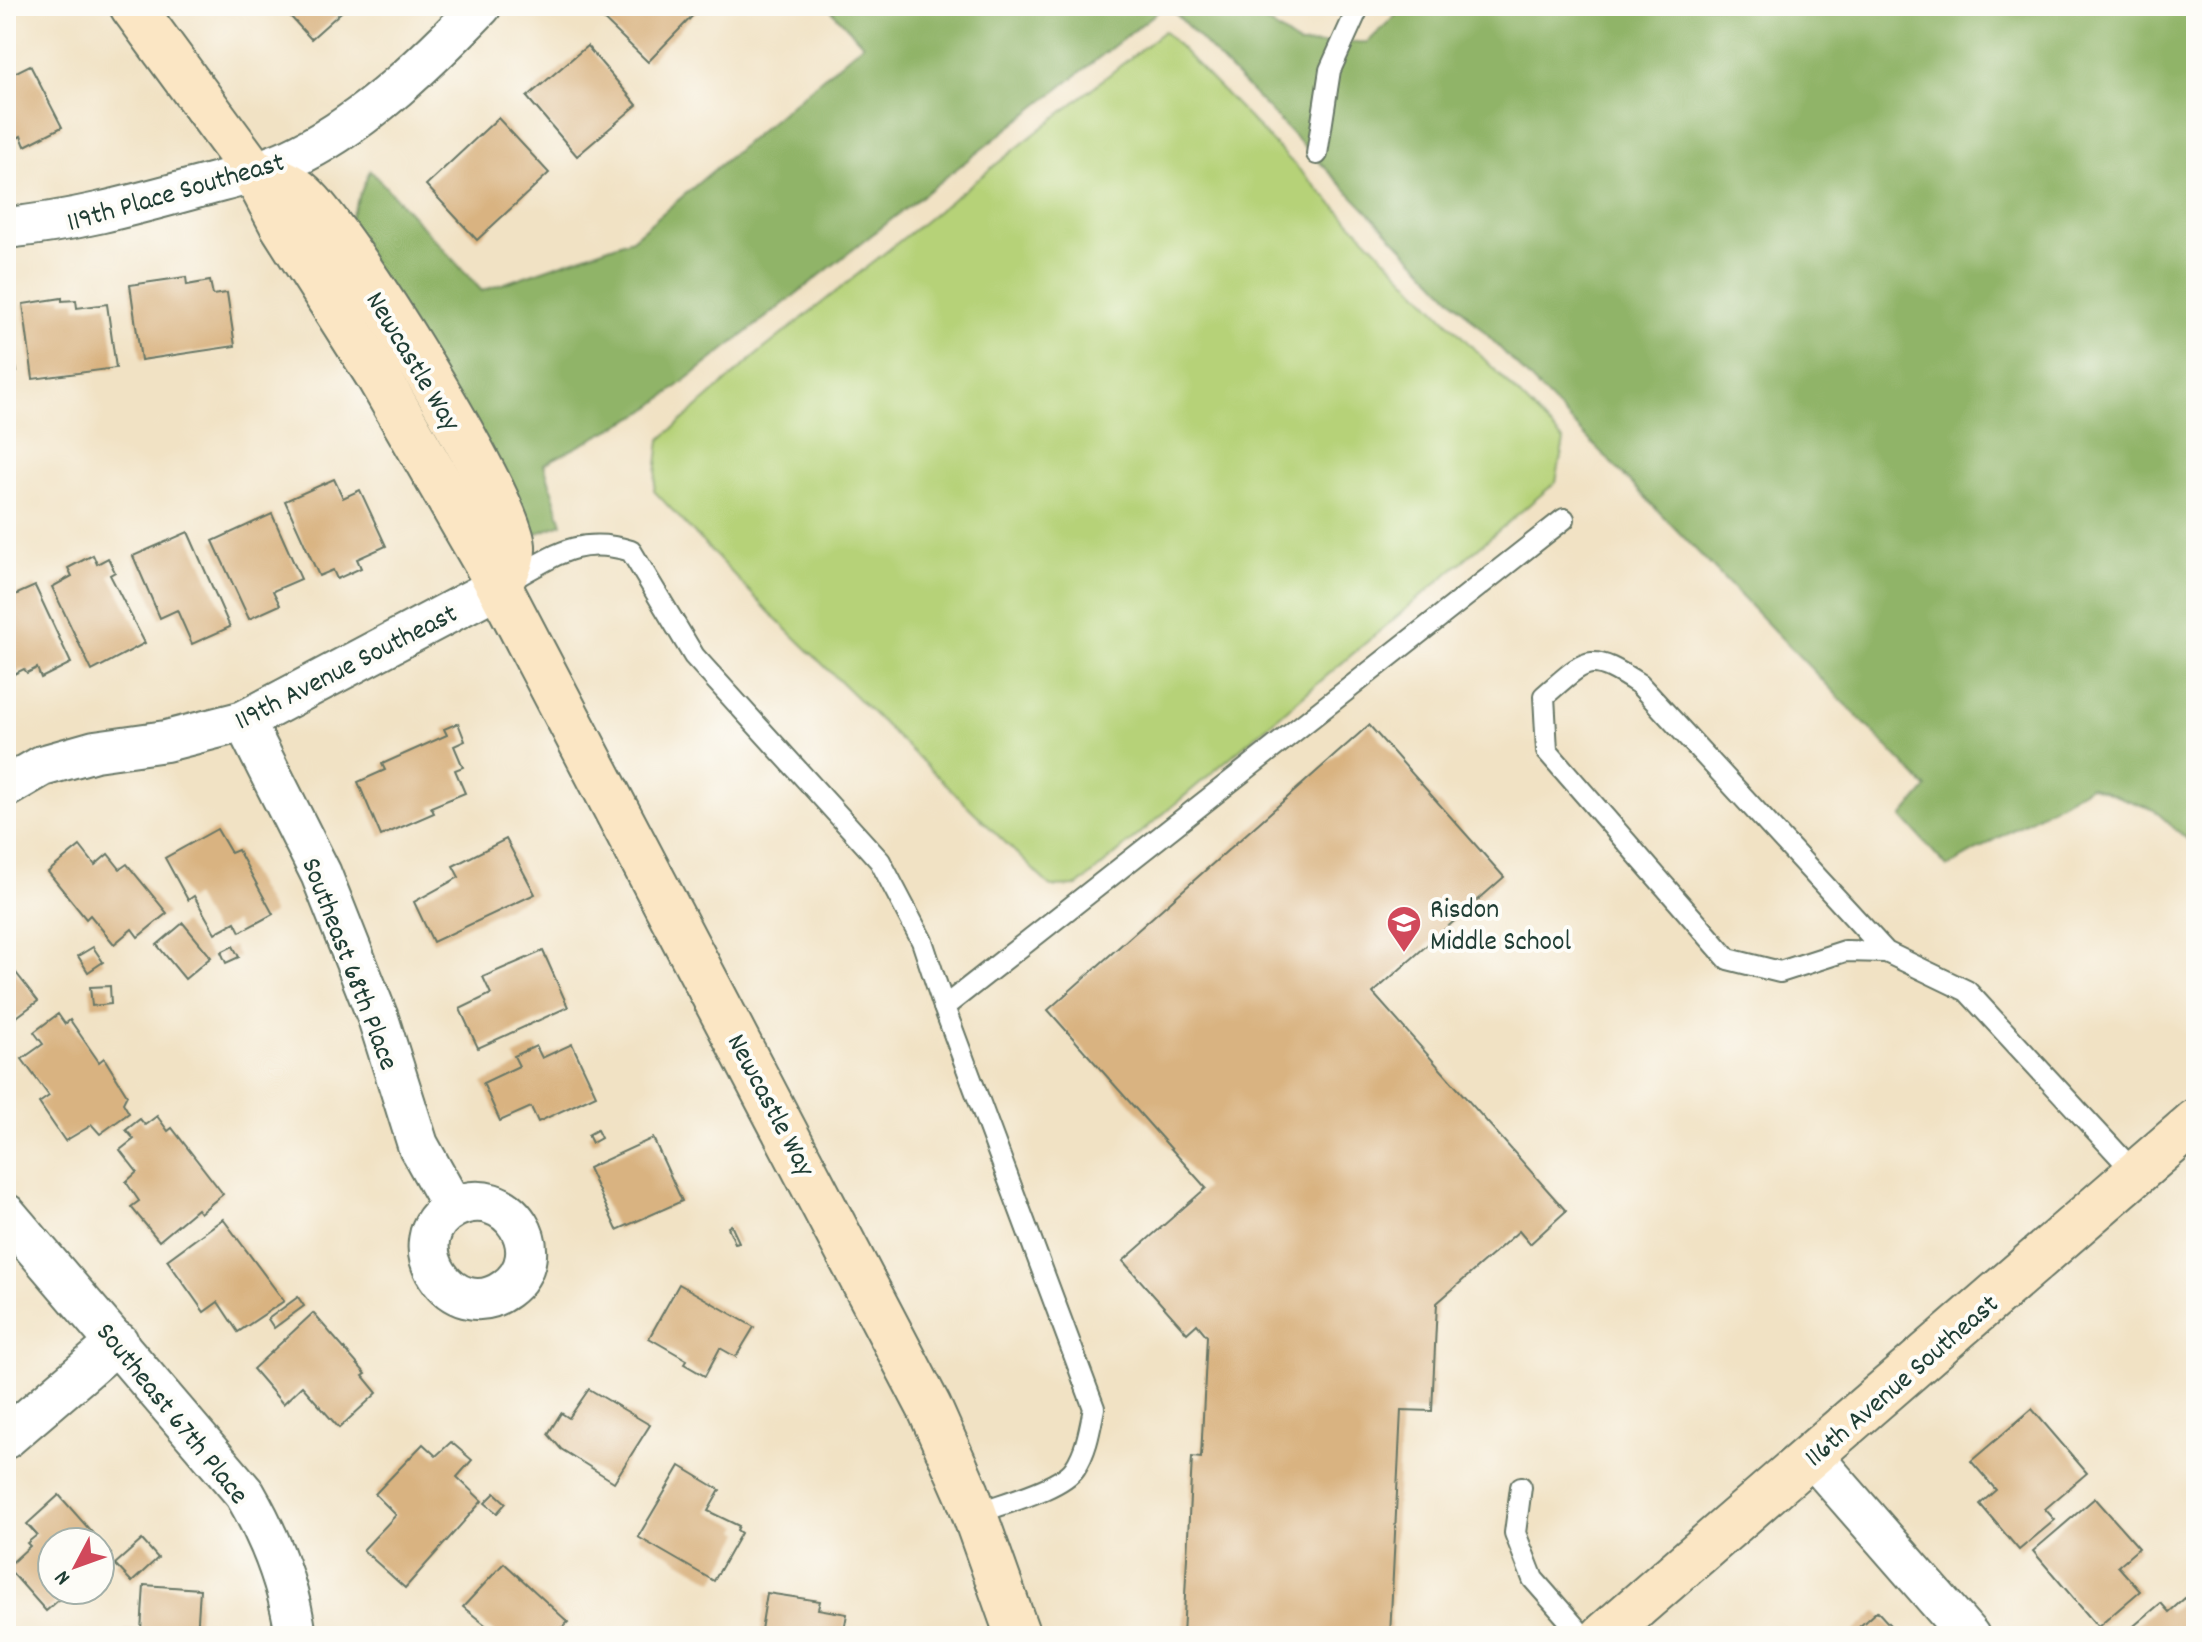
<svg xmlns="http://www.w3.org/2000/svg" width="2202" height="1642" viewBox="0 0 2202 1642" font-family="Dekko,sans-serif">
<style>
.green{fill:#b6d278;stroke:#6a8856;stroke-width:2}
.forest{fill:#90b468;stroke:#58784e;stroke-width:2}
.building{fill:#d9b381}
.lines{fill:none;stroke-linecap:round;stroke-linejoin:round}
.lane-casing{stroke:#687766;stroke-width:24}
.street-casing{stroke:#687766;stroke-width:44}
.secondary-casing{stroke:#687766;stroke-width:48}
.lane{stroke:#fff;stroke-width:20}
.street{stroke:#fff;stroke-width:40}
.secondary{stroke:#fbe6c4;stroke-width:44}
.labels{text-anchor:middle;stroke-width:8;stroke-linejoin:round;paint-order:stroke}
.street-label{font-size:28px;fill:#1f3d34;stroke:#fdfcf7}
.poi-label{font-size:28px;fill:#1f3d34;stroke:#fdfcf7;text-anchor:start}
</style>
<rect width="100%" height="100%" fill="#fdfcf7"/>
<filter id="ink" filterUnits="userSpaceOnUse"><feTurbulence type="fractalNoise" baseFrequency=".0125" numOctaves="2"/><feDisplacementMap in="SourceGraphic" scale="16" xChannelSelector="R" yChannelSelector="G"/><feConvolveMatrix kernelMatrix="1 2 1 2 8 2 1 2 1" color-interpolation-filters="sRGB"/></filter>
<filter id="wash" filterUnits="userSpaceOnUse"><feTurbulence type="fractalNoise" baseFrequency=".006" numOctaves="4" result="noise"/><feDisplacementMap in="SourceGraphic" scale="32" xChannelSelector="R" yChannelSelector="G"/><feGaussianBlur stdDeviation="1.8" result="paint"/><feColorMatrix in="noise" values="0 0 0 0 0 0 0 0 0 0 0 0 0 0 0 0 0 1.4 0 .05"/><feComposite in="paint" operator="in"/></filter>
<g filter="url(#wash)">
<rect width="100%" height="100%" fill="#f1e2c4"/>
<polygon class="green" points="1164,31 1564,441 1556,482 1078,886 1051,887 770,613 654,491 660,440 760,352"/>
<g class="forest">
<polygon points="827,6 1165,6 646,411 544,464 562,524 508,544 337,250 370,170 482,291 632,239 863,44"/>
<polygon points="1168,6 1243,6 1300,45 1368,42 1405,6 2196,6 2196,847 2154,810 2090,786 1947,867 1902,817 1927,788"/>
</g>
<g id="blocks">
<g class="building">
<polygon points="281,6 348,6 311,39"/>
<polygon points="596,6 702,6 648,62 593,9"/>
<polygon points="587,46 637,105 577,156 527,97"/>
<polygon points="30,65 62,127 25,146 21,136 6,144 6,77"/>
<polygon points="498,118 549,173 477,240 426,185"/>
<polygon points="186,277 187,285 210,281 213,295 227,293 235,346 141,360 130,285"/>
<polygon points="62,298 62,301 76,300 77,308 107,304 116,368 33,379 23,304"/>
<polygon points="6,316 17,372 6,374"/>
<polygon points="334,479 343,498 360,490 386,546 357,559 361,568 337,579 333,570 319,576 285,501"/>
<polygon points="272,514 301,579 273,591 280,605 249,619 213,541"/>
<polygon points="188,532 230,627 192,644 177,610 160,618 133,556"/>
<polygon points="93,555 97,564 108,558 115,572 110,575 145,643 92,671 52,587 72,576 68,568"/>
<polygon points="35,586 71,663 41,678 37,668 27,673 24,669 6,678 6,599"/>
<polygon points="458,723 465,741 454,746 463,767 455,770 465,793 431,807 434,813 381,836 358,782 385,770 382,764 447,735 444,729"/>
<polygon points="1369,725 1504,877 1373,993 1566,1211 1530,1244 1519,1231 1437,1303 1432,1411 1401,1410 1390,1636 1183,1636 1192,1457 1201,1458 1207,1336 1197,1324 1187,1333 1123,1261 1206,1188 1048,1010"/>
<polygon points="217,829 231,853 238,850 273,914 240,932 235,922 215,933 194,896 188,900 165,858"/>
<polygon points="506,839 535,894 433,942 414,902 459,877 453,866"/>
<polygon points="80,846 95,865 108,854 120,869 127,864 167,913 138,937 132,929 114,944 90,915 86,919 48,872"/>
<polygon points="183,923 211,957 185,979 157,945"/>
<polygon points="233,946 239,957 226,963 221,952"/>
<polygon points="93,947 103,962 88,972 78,956"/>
<polygon points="543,951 568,1007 478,1048 460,1009 491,994 483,977"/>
<polygon points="6,960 38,1001 6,1025"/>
<polygon points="110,986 111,1004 92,1006 90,987"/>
<polygon points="58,1014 65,1024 70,1020 99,1062 104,1058 127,1095 123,1103 129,1113 100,1134 92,1125 65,1141 39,1103 49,1096 22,1059 43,1044 34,1032"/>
<polygon points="572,1044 596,1095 538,1122 531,1107 500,1121 483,1083 519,1066 514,1056 536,1046 542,1058"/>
<polygon points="157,1116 168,1131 172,1128 223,1194 200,1213 197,1209 159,1241 131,1207 139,1201 126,1182 137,1172 120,1150 134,1139 126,1130 140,1119 145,1125"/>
<polygon points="597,1130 601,1138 592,1143 588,1135"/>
<polygon points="653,1138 682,1201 617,1230 588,1168"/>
<polygon points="223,1219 284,1301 238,1332 218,1302 204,1312 167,1260"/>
<polygon points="731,1225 739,1242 735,1243 728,1227"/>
<polygon points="679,1284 754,1327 736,1357 720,1348 705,1376 684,1364 687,1360 649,1338"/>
<polygon points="298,1297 304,1306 274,1328 268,1319"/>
<polygon points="313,1313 366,1374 363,1376 377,1393 339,1428 302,1386 283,1404 253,1369"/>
<polygon points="589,1389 650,1425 614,1482 561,1449 548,1434 561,1413 569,1418"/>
<polygon points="2032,1409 2087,1473 2045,1509 2055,1520 2019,1550 1980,1504 1996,1490 1971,1461"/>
<polygon points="451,1442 472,1460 457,1477 482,1501 405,1588 363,1550 396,1515 375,1494 423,1444 436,1456"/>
<polygon points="680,1466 720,1490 708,1511 739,1526 737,1530 741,1533 714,1581 638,1537"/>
<polygon points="495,1493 506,1503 497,1513 485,1503"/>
<polygon points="59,1495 111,1554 100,1564 100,1542 52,1542 52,1590 70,1590 46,1611 7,1567 30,1546 27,1543 37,1535 27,1524"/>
<polygon points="2095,1498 2139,1548 2118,1566 2140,1591 2098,1627 2033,1551"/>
<polygon points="142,1540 158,1558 132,1582 115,1564"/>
<polygon points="504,1563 568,1622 554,1636 499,1636 463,1607"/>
<polygon points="144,1585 200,1589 197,1636 125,1636 125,1630 141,1631"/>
<polygon points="767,1593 820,1601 818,1609 847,1614 843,1636 760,1636"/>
<polygon points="2185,1598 2196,1610 2196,1636 2122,1636 2161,1603 2169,1612"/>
<polygon points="1877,1611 1900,1636 1849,1636"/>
</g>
</g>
</g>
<g filter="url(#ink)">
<use href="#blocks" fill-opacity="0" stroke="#687766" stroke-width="2"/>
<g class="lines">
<defs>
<g id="lane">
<polyline points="1317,154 1330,70 1359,6"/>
<path d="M509,581C554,556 578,535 631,551L694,656L880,861L922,941L944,1007"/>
<path d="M1886,952L1639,684C1588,651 1588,658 1544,696L1547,751L1728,959L1780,972L1845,951L1886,952L1967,991L2136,1174"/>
<polyline points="1521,1487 1515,1533 1533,1579 1583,1636"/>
<path d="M975,1514C1000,1504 1061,1489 1075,1468C1087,1450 1090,1428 1094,1408L944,1007L1564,519"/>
</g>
<g id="street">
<path d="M6,228C70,222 130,206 192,189C229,179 268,171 302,153C369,119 429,60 481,6"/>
<path d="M244,721L321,874L378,1018L418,1145L453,1208C395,1239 452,1329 506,1289C554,1254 508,1180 453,1208"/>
<polyline points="6,787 42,766 95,751 166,741 244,721 499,586"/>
<path d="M6,1214L245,1494C271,1539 289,1585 296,1636"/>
<polyline points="6,1438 118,1342"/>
<polyline points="1812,1456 1969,1636"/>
</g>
<g id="secondary">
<polyline points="132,6 254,172 282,225 378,376 499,586 929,1407 967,1493 1018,1636"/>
<path d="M254,172C272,178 289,182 303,195C346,234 508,494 513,546C514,560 505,574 499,586"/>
<polyline points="1603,1636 2196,1121"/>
</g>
</defs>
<use href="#lane" class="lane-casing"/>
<use href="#street" class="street-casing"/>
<use href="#secondary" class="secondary-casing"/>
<use href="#lane" class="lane"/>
<use href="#street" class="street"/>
<use href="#secondary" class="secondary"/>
</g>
</g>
<defs>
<symbol id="school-pin" viewBox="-11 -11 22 30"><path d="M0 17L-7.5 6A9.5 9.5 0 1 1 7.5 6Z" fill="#d1495b" stroke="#fdfcf7"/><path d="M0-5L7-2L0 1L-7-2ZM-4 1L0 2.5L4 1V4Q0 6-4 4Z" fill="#fff"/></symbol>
</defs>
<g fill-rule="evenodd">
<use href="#school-pin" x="1384" y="903" width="40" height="54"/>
</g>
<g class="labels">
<g class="street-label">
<text transform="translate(175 190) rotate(-16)" y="10">119th Place Southeast</text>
<text transform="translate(415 360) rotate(59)" y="10">Newcastle Way</text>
<text transform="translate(345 665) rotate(-27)" y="10">119th Avenue Southeast</text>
<text transform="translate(352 963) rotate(69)" y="10">Southeast 68th Place</text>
<text transform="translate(773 1104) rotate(62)" y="10">Newcastle Way</text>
<text transform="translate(1900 1379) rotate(-41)" y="10">116th Avenue Southeast</text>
<text transform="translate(174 1412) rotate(51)" y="10">Southeast 67th Place</text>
</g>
<g class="poi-label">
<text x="1430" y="917">Risdon<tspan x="1430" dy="32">Middle School</tspan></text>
</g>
</g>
<rect width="2202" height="1642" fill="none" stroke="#fdfcf7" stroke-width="32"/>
<g transform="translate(76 1566) rotate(229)"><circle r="38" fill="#fdfcf7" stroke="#a4b0a9" stroke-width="2"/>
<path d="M0-6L14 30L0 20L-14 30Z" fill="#d1495b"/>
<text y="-12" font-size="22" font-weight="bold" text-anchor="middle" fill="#1f3d34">N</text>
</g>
</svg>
